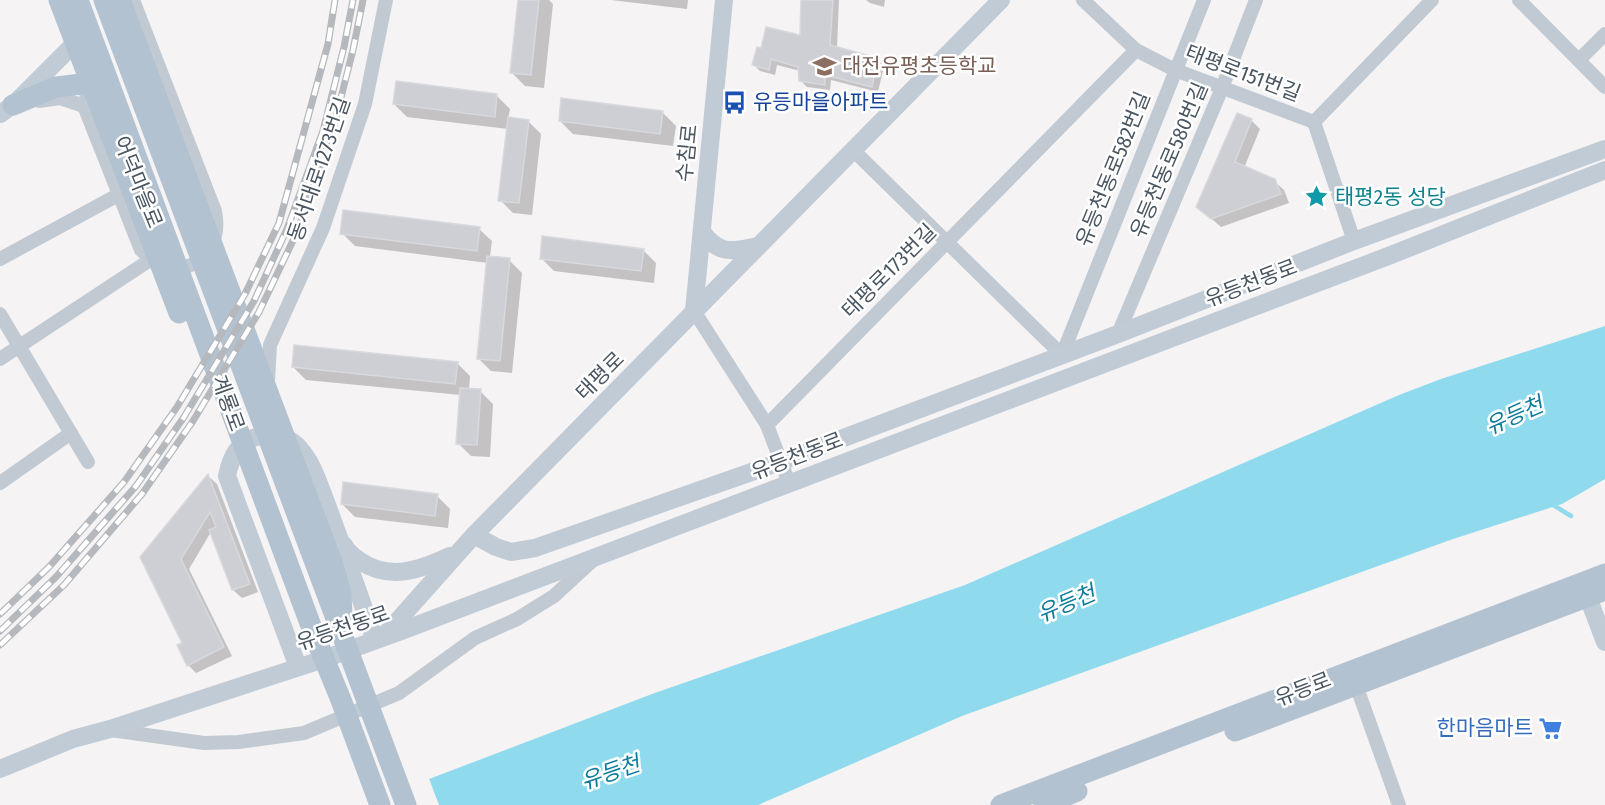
<svg xmlns="http://www.w3.org/2000/svg" width="1605" height="805" viewBox="0 0 1605 805" font-family="'Fira Sans Condensed','Noto Sans KR',sans-serif">
<style>
.water{fill:#90daee}
.pier{fill:#f5f3f3}
.shadow{fill:#0003}
.lines{fill:none;stroke-linecap:round;stroke-linejoin:round}
.stream{stroke:#90daee;stroke-width:4.5}
.building{fill:#cdcfd5;stroke:#d7d9de;stroke-width:1.5}
.minor{stroke:#c1cad2;stroke-width:14}
.secondary{stroke:#c1cbd6;stroke-width:18}
.primary{stroke:#b3c2d1;stroke-width:21}
.rail-casing{stroke:#b5b8bd;stroke-width:7}
.rail{stroke:#fff;stroke-width:4.5;stroke-dasharray:14;stroke-linecap:butt}
.labels{text-anchor:middle;stroke-width:5;stroke-linejoin:round;paint-order:stroke}
.education-label{font-size:21px;fill:#785e54;stroke:#fff;text-anchor:start}
.street-label{font-size:21px;fill:#4a5661;stroke:#fff}
.transit-label{font-size:21px;fill:#164399;stroke:#fff;text-anchor:start}
.culture-label{font-size:21px;fill:#0d838f;stroke:#fff;text-anchor:start}
.shop-label{font-size:21px;fill:#366cbe;stroke:#fff;text-anchor:end}
.water-label{font-size:22px;font-style:italic;fill:#0c7c9b;stroke:#fff}
</style>
<rect width="100%" height="100%" fill="#f5f3f3"/>
<polygon class="water" points="1605,326 1605,479 1562,504 1453,539 962,716 758,805 361,805 652,694 965,585 1399,395 1441,379"/>
<polygon class="pier" points="428,776 439,805 358,805 360,802"/>
<g class="shadow">
<polygon points="520,0 549,0 553,4 544,88 525,86 512,73"/>
<polygon points="611,0 688,0 687,9"/>
<polygon points="802,0 839,0 837,48 877,59 884,66 878,92 831,80 830,90 807,87 800,80 800,71 777,65 775,75 760,71 753,64 802,37"/>
<polygon points="866,0 885,0 884,7 870,3"/>
<polygon points="497,96 510,109 508,119 528,121 541,134 532,215 513,213 500,200 508,129 407,117 394,104"/>
<polygon points="663,113 676,126 673,146 573,134 560,121"/>
<polygon points="1251,120 1260,129 1244,168 1274,181 1284,190 1289,203 1221,227 1198,207"/>
<polygon points="479,229 492,241 490,257 509,260 522,273 512,373 491,371 478,358 488,263 355,246 342,233"/>
<polygon points="643,250 656,263 654,283 554,271 541,258"/>
<polygon points="457,363 470,376 469,390 480,391 493,404 490,457 471,456 458,443 461,395 306,380 293,367"/>
<polygon points="208,476 217,484 258,592 242,598 233,590 211,532 189,569 232,656 196,673 188,665 184,643 142,558"/>
<polygon points="437,496 450,509 448,528 355,517 342,504"/>
</g>
<g class="lines">
<polyline class="stream" points="1550,503 1571,516"/>
</g>
<g class="building">
<polygon points="518,0 539,0 531,75 510,73"/>
<polygon points="801,0 833,0 830,45 878,58 872,87 825,75 825,85 799,81 798,67 771,59 769,70 752,65 757,47 761,48 766,27 800,35"/>
<polygon points="396,81 497,94 495,117 393,104"/>
<polygon points="561,98 663,111 660,134 559,121"/>
<polygon points="1237,113 1252,119 1235,162 1275,179 1281,194 1211,219 1196,207"/>
<polygon points="508,117 529,120 519,203 498,201"/>
<polygon points="343,210 480,227 477,251 340,234"/>
<polygon points="542,236 644,249 641,271 540,259"/>
<polygon points="487,256 510,258 500,361 477,359"/>
<polygon points="294,345 458,362 455,384 292,367"/>
<polygon points="460,388 481,389 477,445 456,444"/>
<polygon points="208,474 250,584 232,590 209,530 216,527 210,512 181,559 224,647 187,666 177,645 182,643 140,557"/>
<polygon points="343,482 438,494 435,516 341,504"/>
</g>
<g class="lines">
<g class="minor">
<polyline points="1083,0 1136,50 1175,70 1314,122 1432,0"/>
<polyline points="1519,0 1605,87"/>
<polyline points="1579,60 1605,34"/>
<path d="M90,83L84,106L141,250C176,287 225,261 215,211L133,0"/>
<polyline points="39,101 60,98 84,106"/>
<polyline points="1314,122 1354,241"/>
<polyline points="853,150 1062,355 1204,0"/>
<polyline points="0,259 118,195"/>
<polyline points="694,311 767,425 789,483"/>
<polyline points="0,314 88,462"/>
<polyline points="1118,334 1222,88 1256,0"/>
<polyline points="0,359 150,260"/>
<polyline points="268,381 270,345 323,228 365,104 386,0"/>
<polyline points="767,425 1136,50"/>
<polyline points="0,483 71,433"/>
<polyline points="1356,685 1399,805"/>
<polyline points="111,730 204,743 239,742 304,733 399,693 475,638 517,619 554,596 592,561"/>
</g>
<g class="secondary">
<polyline points="0,114 13,105 75,43"/>
<path d="M702,232C720,256 732,251 758,246"/>
<polyline points="694,311 724,0"/>
<polyline points="474,535 496,547 511,552 535,548 780,462 1118,334 1354,241 1605,149"/>
<path d="M344,545C348,553 353,556 360,561C390,581 420,570 450,556"/>
<polyline points="1583,584 1605,642"/>
<polyline points="384,636 474,535 1001,0"/>
<path d="M298,667L227,476C231,456 239,441 259,436C273,432 291,437 300,449C313,463 319,485 326,502C343,548 359,594 375,640"/>
<polyline points="0,769 73,739 110,729 324,659 404,630 1391,255 1605,170"/>
</g>
<g class="primary">
<polyline points="59,0 179,313"/>
<polyline points="78,0 314,634 341,700 380,805"/>
<polyline points="104,0 406,805"/>
<polyline points="120,0 333,565 341,594 342,615"/>
<polyline points="13,105 56,87 90,83"/>
<polyline points="1235,731 1605,590"/>
<polyline points="1001,805 1605,574"/>
<polyline points="1044,805 1077,791"/>
</g>
<defs>
<g id="rail">
<polyline points="0,614 49,567 124,482 177,407 245,294 279,223 328,44 335,0"/>
<polyline points="0,631 56,577 136,486 184,417 254,301 287,229 323,131 344,47 353,0"/>
<polyline points="0,645 64,585 142,494 193,421 259,312 298,230 332,133 353,50 363,0"/>
</g>
</defs>
<use href="#rail" class="rail-casing"/>
<use href="#rail" class="rail"/>
</g>
<defs>
<symbol id="school-bare" viewBox="-9 -9 18 18"><path d="M0-5L7-2L0 1L-7-2ZM-4 1L0 2.5L4 1V4Q0 6-4 4Z" fill="#8d6e63" stroke="#fff" stroke-width="2.5" paint-order="stroke"/></symbol>
<symbol id="bus-bare" viewBox="-9 -9 18 18"><path d="M-5-6H5V4H4V6H2V4H-2V6H-4V4H-5ZM-3.5-4V0h7V-4ZM-3.5 1.2v1.5H-2V1.2ZM2 1.2v1.5H3.5V1.2Z" fill="#1a4fb4" stroke="#fff" stroke-width="2.5" paint-order="stroke"/></symbol>
<symbol id="sight-bare" viewBox="-9 -9 18 18"><path d="M0-6L1.8-2.2L6-1.7L2.9 1.2L3.7 5.4L0 3.3L-3.7 5.4L-2.9 1.2L-6-1.7L-1.8-2.2Z" fill="#0f9aa8" stroke="#fff" stroke-width="2.5" paint-order="stroke"/></symbol>
<symbol id="supermarket-bare" viewBox="-9 -9 18 18"><path d="M-6-5.5h2.5l.6 2H6L4.5 2H-2.5L-4.4-4H-6ZM-1.5 3.2a1.3 1.3 0 1 0 .1 0ZM3 3.2a1.3 1.3 0 1 0 .1 0Z" fill="#3f7fe0" stroke="#fff" stroke-width="2.5" paint-order="stroke"/></symbol>
</defs>
<g fill-rule="evenodd">
<use href="#school-bare" x="808" y="50" width="33" height="33"/>
<use href="#bus-bare" x="718" y="86" width="33" height="33"/>
<use href="#sight-bare" x="1300" y="180" width="33" height="33"/>
<use href="#supermarket-bare" x="1534" y="712" width="33" height="33"/>
</g>
<g class="labels">
<g class="education-label">
<text x="842" y="73">대전유평초등학교</text>
</g>
<g class="street-label">
<text transform="translate(1243 73) rotate(21)" y="7">태평로151번길</text>
<text transform="translate(687 153) rotate(-84)" y="7">수침로</text>
<text transform="translate(1169 160) rotate(-67)" y="7">유등천동로580번길</text>
<text transform="translate(319 169) rotate(-71)" y="7">동서대로1273번길</text>
<text transform="translate(1113 169) rotate(-68)" y="7">유등천동로582번길</text>
<text transform="translate(138 182) rotate(68)" y="7">어덕마을로</text>
<text transform="translate(889 271) rotate(-45)" y="7">태평로173번길</text>
<text transform="translate(1251 283) rotate(-21)" y="7">유등천동로</text>
<text transform="translate(600 376) rotate(-45)" y="7">태평로</text>
<text transform="translate(228 403) rotate(70)" y="7">계룡로</text>
<text transform="translate(797 456) rotate(-21)" y="7">유등천동로</text>
<text transform="translate(343 628) rotate(-19)" y="7">유등천동로</text>
<text transform="translate(1303 689) rotate(-21)" y="7">유등로</text>
</g>
<g class="transit-label">
<text x="753" y="109">유등마을아파트</text>
</g>
<g class="culture-label">
<text x="1335" y="204">태평2동 성당</text>
</g>
<g class="shop-label">
<text x="1533" y="735">한마음마트</text>
</g>
<g class="water-label">
<text transform="translate(1514 415) rotate(-24)" y="8">유등천</text>
<text transform="translate(1066 603) rotate(-23)" y="8">유등천</text>
<text transform="translate(610 772) rotate(-19)" y="8">유등천</text>
</g>
</g>
</svg>
